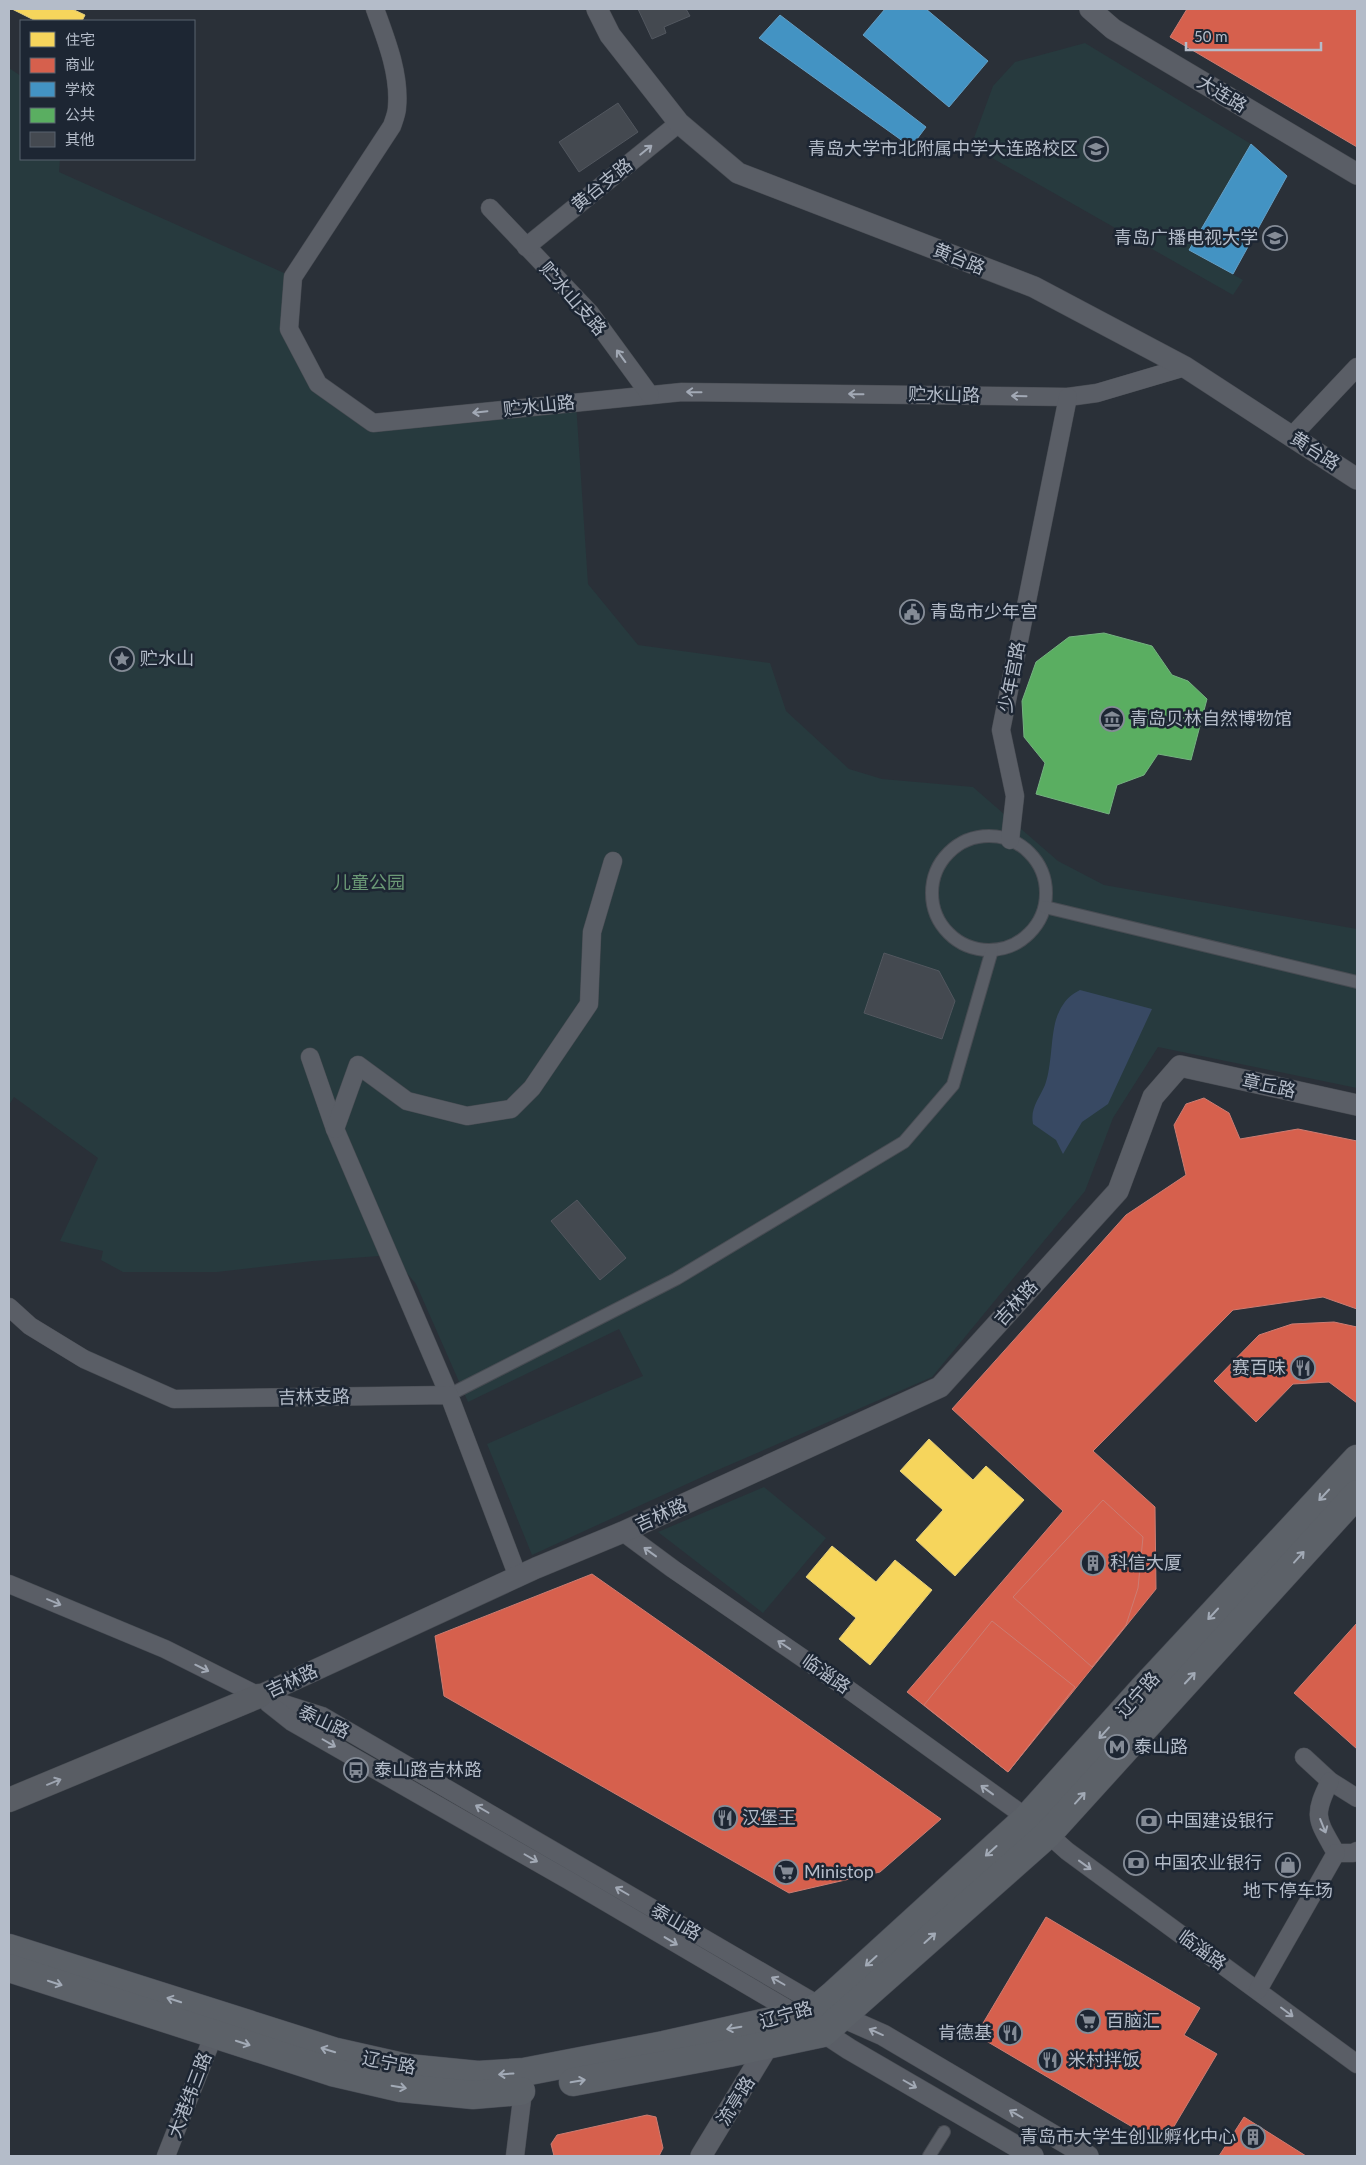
<svg xmlns="http://www.w3.org/2000/svg" width="1366" height="2165" viewBox="0 0 1366 2165" font-family="Lato,'Noto Sans SC',sans-serif">
<style>
.green{fill:#273a3e}
.water{fill:#384963}
.homes{fill:#f6d55c;stroke:#e2ce7d}
.shops{fill:#d6604d;stroke:#cc7c72}
.schools{fill:#4393c3;stroke:#659fc5}
.public{fill:#5aae61;stroke:#75b280}
.building{fill:#444950;stroke:#52575f}
.lines{fill:none;stroke-linecap:round;stroke-linejoin:round}
.pedestrian-casing{stroke:#484c53;stroke-width:14}
.minor-casing{stroke:#484c53;stroke-width:19}
.tertiary-casing{stroke:#484c53;stroke-width:22}
.secondary-casing{stroke:#484c53;stroke-width:25}
.primary-casing{stroke:#484c55;stroke-width:29}
.pedestrian{stroke:#5a5e66;stroke-width:12}
.minor{stroke:#5a5e66;stroke-width:18}
.tertiary{stroke:#5a5e66;stroke-width:21}
.secondary{stroke:#595d64;stroke-width:24}
.primary{stroke:#5c6168;stroke-width:28}
.oneway{stroke:#a2a9b5}
.oneway2{stroke:#a2aab6}
.oneway3{stroke:#9da4b0}
.labels{text-anchor:middle;stroke-width:5;stroke-linejoin:round;paint-order:stroke}
.street-label{font-size:18px;fill:#b4bcc9;stroke:#1d2633}
.poi-label{font-size:18px;fill:#b4bcc9;stroke:#1d2633;text-anchor:start}
.park-label{font-size:18px;fill:#6b9a76;stroke:#1d2633}
</style>
<rect width="100%" height="100%" fill="#2a3038"/>
<g class="green">
<polygon points="1085,43 1251,144 1189,250 1243,280 1233,295 971,146 993,86 1015,62"/>
<polygon points="9,68 21,76 21,159 60,159 59,172 293,277 289,329 318,384 373,423 576,403 588,584 638,645 770,663 786,711 849,769 882,779 973,787 1058,861 1104,885 1357,929 1357,1088 1158,1047 1113,1118 1085,1191 932,1377 713,1472 532,1555 487,1444 643,1376 619,1329 468,1402 416,1284 392,1255 313,1261 217,1272 123,1272 101,1260 103,1251 60,1241 98,1158 14,1097 9,1105"/>
<polygon points="764,1487 826,1538 763,1613 658,1532"/>
</g>
<path class="water" d="M1080,990L1152,1009L1108,1104L1082,1122L1063,1154L1056,1140L1033,1124C1030,1108 1039,1099 1045,1085C1053,1064 1050,1029 1059,1012C1064,1001 1070,995 1080,990Z"/>
<g class="homes">
<polygon points="12,9 72,9 85,15 82,21 36,21"/>
<polygon points="1334,1157 1357,1160 1357,1279 1318,1274"/>
<polygon points="1268,1162 1294,1271 1242,1283 1216,1174"/>
<polygon points="1156,1212 1227,1286 1191,1321 1120,1247"/>
<polygon points="1094,1274 1166,1343 1131,1378 1060,1309"/>
<polygon points="1029,1338 1101,1402 1068,1438 997,1374"/>
<polygon points="929,1439 973,1480 986,1466 1024,1500 955,1576 916,1540 943,1510 900,1471"/>
<polygon points="832,1546 876,1582 895,1560 932,1590 870,1665 839,1639 856,1618 806,1577"/>
</g>
<g class="shops">
<polygon points="1187,9 1357,9 1357,147 1170,37"/>
<polygon points="1204,1098 1229,1113 1240,1139 1298,1129 1357,1141 1357,1309 1323,1297 1233,1310 1093,1451 1155,1507 1156,1589 1008,1772 907,1692 1063,1511 952,1409 1126,1215 1186,1175 1174,1125 1186,1104"/>
<polygon points="1334,1322 1357,1327 1357,1403 1329,1382 1293,1384 1256,1422 1214,1381 1259,1335 1292,1324"/>
<polygon points="1103,1500 1143,1537 1138,1588 1126,1625 1092,1667 1013,1597"/>
<polygon points="592,1574 941,1819 880,1872 789,1893 444,1696 435,1636"/>
<polygon points="992,1621 1075,1687 1008,1772 924,1705"/>
<polygon points="1357,1623 1357,1749 1294,1693"/>
<polygon points="1046,1917 1200,2008 1184,2035 1217,2054 1163,2145 976,2035"/>
<polygon points="647,2115 656,2117 663,2148 659,2156 554,2156 551,2144 557,2135"/>
<polygon points="1244,2117 1306,2156 1219,2156"/>
</g>
<g class="schools">
<polygon points="885,9 926,9 988,61 949,107 863,35"/>
<polygon points="780,15 926,127 911,147 759,38"/>
<polygon points="1251,144 1287,176 1233,274 1189,250"/>
</g>
<polygon class="public" points="1104,633 1152,646 1172,675 1188,681 1207,699 1191,760 1158,754 1144,775 1117,785 1109,814 1036,794 1045,763 1024,737 1022,701 1036,662 1069,637"/>
<g class="building">
<polygon points="638,9 686,9 690,16 664,27 666,33 652,39"/>
<polygon points="618,103 638,132 579,172 559,142"/>
<polygon points="884,953 939,971 955,1001 942,1039 864,1013"/>
<polygon points="577,1200 626,1258 600,1280 551,1221"/>
</g>
<g class="lines">
<defs>
<g id="pedestrian">
<circle cx="989" cy="893" r="57"/>
<polyline points="1045,907 1357,982"/>
<polyline points="449,1395 676,1279 904,1142 953,1085 992,950"/>
<polyline points="929,2156 944,2132"/>
</g>
<g id="minor">
<path d="M375,9C386,39 400,74 397,107C397,113 394,120 392,126L293,277L289,329L318,384L373,423L682,392L1068,397L1097,393L1185,367"/>
<polyline points="490,208 590,313 650,395"/>
<polyline points="526,247 679,123"/>
<polyline points="1292,436 1357,367"/>
<polyline points="1010,840 1015,796 1001,730 1068,397"/>
<polyline points="310,1057 335,1129 449,1395"/>
<polyline points="335,1129 358,1065 407,1101 467,1116 511,1109 532,1088 589,1004 592,932 613,861"/>
<polyline points="9,1307 30,1326 84,1359 174,1399 449,1395 518,1577"/>
<polyline points="623,1532 673,1569 852,1692 1027,1818"/>
<polyline points="9,1584 165,1649 259,1696 322,1716 820,2006"/>
<polyline points="268,1703 292,1722 570,1881 798,2015"/>
<polyline points="1304,1757 1330,1781 1357,1798"/>
<path d="M1330,1781C1312,1817 1317,1819 1336,1853H1353L1357,1851"/>
<polyline points="1048,1834 1067,1851 1357,2064"/>
<polyline points="1258,1990 1336,1853"/>
<polyline points="166,2156 214,2034"/>
<polyline points="515,2156 523,2091"/>
</g>
<g id="tertiary">
<polyline points="597,9 610,35 679,123 738,173 1034,287 1185,367 1357,479"/>
<polyline points="1090,9 1113,29 1357,174"/>
<polyline points="259,1696 536,1568 623,1532 940,1387 1118,1191 1153,1097 1180,1066 1357,1105"/>
<polyline points="829,2011 883,2035 1088,2156"/>
<polyline points="811,2024 849,2049 1033,2156"/>
<polyline points="701,2156 769,2044 777,2036"/>
</g>
<polyline id="secondary" points="9,1800 259,1696"/>
<g id="primary">
<polyline points="9,1948 336,2052 407,2068 478,2075 524,2072 664,2045 798,2015 820,2006 833,1995 1027,1818 1144,1688 1357,1459"/>
<polyline points="9,1968 332,2072 401,2088 473,2095 521,2091"/>
<polyline points="573,2082 729,2053 823,2033 1048,1834 1357,1494"/>
</g>
</defs>
<use href="#pedestrian" class="pedestrian-casing"/>
<use href="#minor" class="minor-casing"/>
<use href="#tertiary" class="tertiary-casing"/>
<use href="#secondary" class="secondary-casing"/>
<use href="#primary" class="primary-casing"/>
<use href="#pedestrian" class="pedestrian"/>
<use href="#minor" class="minor"/>
<use href="#tertiary" class="tertiary"/>
<use href="#secondary" class="secondary"/>
<use href="#primary" class="primary"/>
</g>
<defs><path id="oneway-shaft" d="M-6 0H5M1.5-3L5.5 0L1.5 3" fill="none" stroke-width="1.6" stroke-linecap="round" stroke-linejoin="round" transform="scale(1.25)"/></defs>
<g class="oneway">
<use href="#oneway-shaft" transform="translate(646 150) rotate(-39)"/>
<use href="#oneway-shaft" transform="translate(621 356) rotate(-126)"/>
<use href="#oneway-shaft" transform="translate(694 392) rotate(-179)"/>
<use href="#oneway-shaft" transform="translate(856 394) rotate(-179)"/>
<use href="#oneway-shaft" transform="translate(1019 396) rotate(-179)"/>
<use href="#oneway-shaft" transform="translate(480 412) rotate(174)"/>
<use href="#oneway-shaft" transform="translate(650 1552) rotate(-144)"/>
<use href="#oneway-shaft" transform="translate(54 1602) rotate(23)"/>
<use href="#oneway-shaft" transform="translate(784 1645) rotate(-146)"/>
<use href="#oneway-shaft" transform="translate(202 1668) rotate(26)"/>
<use href="#oneway-shaft" transform="translate(329 1743) rotate(30)"/>
<use href="#oneway-shaft" transform="translate(987 1790) rotate(-144)"/>
<use href="#oneway-shaft" transform="translate(482 1809) rotate(-150)"/>
<use href="#oneway-shaft" transform="translate(1323 1826) rotate(68)"/>
<use href="#oneway-shaft" transform="translate(531 1858) rotate(30)"/>
<use href="#oneway-shaft" transform="translate(1085 1865) rotate(36)"/>
<use href="#oneway-shaft" transform="translate(622 1891) rotate(-150)"/>
<use href="#oneway-shaft" transform="translate(671 1941) rotate(31)"/>
<use href="#oneway-shaft" transform="translate(778 1981) rotate(-150)"/>
<use href="#oneway-shaft" transform="translate(1287 2012) rotate(37)"/>
<use href="#oneway-shaft" transform="translate(876 2032) rotate(-156)"/>
<use href="#oneway-shaft" transform="translate(910 2084) rotate(30)"/>
<use href="#oneway-shaft" transform="translate(1016 2114) rotate(-150)"/>
</g>
<g class="oneway2">
<use href="#oneway-shaft" transform="translate(1324 1495) rotate(133)"/>
<use href="#oneway-shaft" transform="translate(1299 1557) rotate(-48)"/>
<use href="#oneway-shaft" transform="translate(1213 1614) rotate(133)"/>
<use href="#oneway-shaft" transform="translate(1190 1678) rotate(-47)"/>
<use href="#oneway-shaft" transform="translate(1104 1733) rotate(132)"/>
<use href="#oneway-shaft" transform="translate(1080 1798) rotate(-48)"/>
<use href="#oneway-shaft" transform="translate(991 1851) rotate(138)"/>
<use href="#oneway-shaft" transform="translate(930 1938) rotate(-42)"/>
<use href="#oneway-shaft" transform="translate(871 1961) rotate(138)"/>
<use href="#oneway-shaft" transform="translate(55 1983) rotate(18)"/>
<use href="#oneway-shaft" transform="translate(174 2000) rotate(-162)"/>
<use href="#oneway-shaft" transform="translate(734 2028) rotate(170)"/>
<use href="#oneway-shaft" transform="translate(243 2043) rotate(18)"/>
<use href="#oneway-shaft" transform="translate(328 2050) rotate(-163)"/>
<use href="#oneway-shaft" transform="translate(506 2074) rotate(176)"/>
<use href="#oneway-shaft" transform="translate(578 2081) rotate(-10)"/>
<use href="#oneway-shaft" transform="translate(399 2087) rotate(10)"/>
</g>
<use class="oneway3" href="#oneway-shaft" transform="translate(54 1782) rotate(-22)"/>
<defs>
<symbol id="school-ring" viewBox="-11 -11 22 22"><circle r="9.5" fill="#1d2633" stroke="#848b96" stroke-width="1.5"/><path d="M0-5L7-2L0 1L-7-2ZM-4 1L0 2.5L4 1V4Q0 6-4 4Z" fill="#848b96"/></symbol>
<symbol id="civic-ring" viewBox="-11 -11 22 22"><circle r="9.5" fill="#1d2633" stroke="#848b96" stroke-width="1.5"/><path d="M-.6-6.5H3V-4.5H.6V-3L4-1V1h2V6H-6V1h2V-1L-.6-3ZM-1.2 2.5V6h2.4V2.5Z" fill="#848b96"/></symbol>
<symbol id="sight-ring" viewBox="-11 -11 22 22"><circle r="9.5" fill="#1d2633" stroke="#848b96" stroke-width="1.5"/><path d="M0-6L1.8-2.2L6-1.7L2.9 1.2L3.7 5.4L0 3.3L-3.7 5.4L-2.9 1.2L-6-1.7L-1.8-2.2Z" fill="#848b96"/></symbol>
<symbol id="museum-ring" viewBox="-11 -11 22 22"><circle r="9.5" fill="#1d2633" stroke="#848b96" stroke-width="1.5"/><path d="M0-6L6-3V-2H-6V-3ZM-5-1h2V3h-2ZM-1-1h2V3h-2ZM3-1h2V3H3ZM-6 4H6V6H-6Z" fill="#848b96"/></symbol>
<symbol id="restaurant-ring" viewBox="-11 -11 22 22"><circle r="9.5" fill="#1d2633" stroke="#848b96" stroke-width="1.5"/><path d="M-5-6h1v4h1v-4h1v4h1v-4h1v5L-1.5 .5V6h-2V.5L-5-1ZM5-6V6H3V1.5H1.5Q1.5-4 5-6Z" fill="#848b96"/></symbol>
<symbol id="building-ring" viewBox="-11 -11 22 22"><circle r="9.5" fill="#1d2633" stroke="#848b96" stroke-width="1.5"/><path d="M-4-6H4V6H1V3H-1V6H-4ZM-2.5-4.3h1.7v1.8h-1.7ZM.8-4.3h1.7v1.8H.8ZM-2.5-1h1.7V.8h-1.7ZM.8-1h1.7V.8H.8Z" fill="#848b96"/></symbol>
<symbol id="metro-ring" viewBox="-11 -11 22 22"><circle r="9.5" fill="#1d2633" stroke="#848b96" stroke-width="1.5"/><path d="M-5.5 5V-5H-3L0 0L3-5H5.5V5H3V-.5L0 4L-3-.5V5Z" fill="#848b96"/></symbol>
<symbol id="bus-ring" viewBox="-11 -11 22 22"><circle r="9.5" fill="#1d2633" stroke="#848b96" stroke-width="1.5"/><path d="M-5-6H5V4H4V6H2V4H-2V6H-4V4H-5ZM-3.5-4V0h7V-4ZM-3.5 1.2v1.5H-2V1.2ZM2 1.2v1.5H3.5V1.2Z" fill="#848b96"/></symbol>
<symbol id="bank-ring" viewBox="-11 -11 22 22"><circle r="9.5" fill="#1d2633" stroke="#848b96" stroke-width="1.5"/><path d="M-6-4H6V4H-6ZM0-2.3a2.3 2.3 0 1 0 0 4.6a2.3 2.3 0 1 0 0-4.6Z" fill="#848b96"/></symbol>
<symbol id="shop-ring" viewBox="-11 -11 22 22"><circle r="9.5" fill="#1d2633" stroke="#848b96" stroke-width="1.5"/><path d="M-5-2.5h2.3a2.7 3.5 0 0 1 5.4 0H5L5.5 6h-11ZM-1.5-2.5h3a1.5 2.3 0 0 0-3 0Z" fill="#848b96"/></symbol>
<symbol id="supermarket-ring" viewBox="-11 -11 22 22"><circle r="9.5" fill="#1d2633" stroke="#848b96" stroke-width="1.5"/><path d="M-6-5.5h2.5l.6 2H6L4.5 2H-2.5L-4.4-4H-6ZM-1.5 3.2a1.3 1.3 0 1 0 .1 0ZM3 3.2a1.3 1.3 0 1 0 .1 0Z" fill="#848b96"/></symbol>
</defs>
<g fill-rule="evenodd">
<use href="#school-ring" x="1082" y="135" width="28" height="28"/>
<use href="#school-ring" x="1261" y="224" width="28" height="28"/>
<use href="#civic-ring" x="898" y="598" width="28" height="28"/>
<use href="#sight-ring" x="108" y="645" width="28" height="28"/>
<use href="#museum-ring" x="1098" y="705" width="28" height="28"/>
<use href="#restaurant-ring" x="1289" y="1354" width="28" height="28"/>
<use href="#building-ring" x="1079" y="1549" width="28" height="28"/>
<use href="#metro-ring" x="1103" y="1733" width="28" height="28"/>
<use href="#bus-ring" x="342" y="1756" width="28" height="28"/>
<use href="#restaurant-ring" x="711" y="1804" width="28" height="28"/>
<use href="#bank-ring" x="1135" y="1807" width="28" height="28"/>
<use href="#bank-ring" x="1122" y="1849" width="28" height="28"/>
<use href="#shop-ring" x="1274" y="1851" width="28" height="28"/>
<use href="#supermarket-ring" x="772" y="1858" width="28" height="28"/>
<use href="#supermarket-ring" x="1074" y="2007" width="28" height="28"/>
<use href="#restaurant-ring" x="996" y="2019" width="28" height="28"/>
<use href="#restaurant-ring" x="1036" y="2046" width="28" height="28"/>
<use href="#building-ring" x="1239" y="2123" width="28" height="28"/>
</g>
<g class="labels">
<g class="street-label">
<text transform="translate(1222 94) rotate(31)" y="6">大连路</text>
<text transform="translate(602 185) rotate(-39)" y="6">黄台支路</text>
<text transform="translate(959 259) rotate(22)" y="6">黄台路</text>
<text transform="translate(573 299) rotate(49)" y="6">贮水山支路</text>
<text transform="translate(944 395) rotate(1)" y="6">贮水山路</text>
<text transform="translate(539 406) rotate(-6)" y="6">贮水山路</text>
<text transform="translate(1315 451) rotate(33)" y="6">黄台路</text>
<text transform="translate(1012 677) rotate(-79)" y="6">少年宫路</text>
<text transform="translate(1269 1086) rotate(12)" y="6">章丘路</text>
<text transform="translate(1016 1303) rotate(-48)" y="6">吉林路</text>
<text transform="translate(314 1397) rotate(-1)" y="6">吉林支路</text>
<text transform="translate(661 1515) rotate(-24)" y="6">吉林路</text>
<text transform="translate(826 1674) rotate(35)" y="6">临淄路</text>
<text transform="translate(292 1681) rotate(-25)" y="6">吉林路</text>
<text transform="translate(1138 1695) rotate(-48)" y="6">辽宁路</text>
<text transform="translate(324 1722) rotate(25)" y="6">泰山路</text>
<text transform="translate(676 1922) rotate(30)" y="6">泰山路</text>
<text transform="translate(1202 1950) rotate(36)" y="6">临淄路</text>
<text transform="translate(786 2015) rotate(-16)" y="6">辽宁路</text>
<text transform="translate(389 2063) rotate(11)" y="6">辽宁路</text>
<text transform="translate(190 2095) rotate(-69)" y="6">大港纬三路</text>
<text transform="translate(736 2101) rotate(-58)" y="6">流亭路</text>
</g>
<g class="poi-label">
<text x="1078" y="155" text-anchor="end">青岛大学市北附属中学大连路校区</text>
<text x="1258" y="244" text-anchor="end">青岛广播电视大学</text>
<text x="930" y="618">青岛市少年宫</text>
<text x="140" y="665">贮水山</text>
<text x="1130" y="725">青岛贝林自然博物馆</text>
<text x="1286" y="1374" text-anchor="end">赛百味</text>
<text x="1110" y="1569">科信大厦</text>
<text x="1134" y="1753">泰山路</text>
<text x="374" y="1776">泰山路吉林路</text>
<text x="742" y="1824">汉堡王</text>
<text x="1166" y="1827">中国建设银行</text>
<text x="1154" y="1869">中国农业银行</text>
<text x="804" y="1878">Ministop</text>
<text x="1288" y="1897" text-anchor="middle">地下停车场</text>
<text x="1106" y="2027">百脑汇</text>
<text x="992" y="2039" text-anchor="end">肯德基</text>
<text x="1068" y="2066">米村拌饭</text>
<text x="1236" y="2143" text-anchor="end">青岛市大学生创业孵化中心</text>
</g>
<g class="park-label">
<text x="369" y="889">儿童公园</text>
</g>
</g>
<rect width="1366" height="2165" fill="none" stroke="#b4bcc9" stroke-width="20"/>
<rect x="20" y="20" width="175" height="140" fill="#1d2633" stroke="#59626f"/>
<rect x="30" y="32" width="25" height="15" fill="#f6d55c" stroke="#59626f"/>
<text x="65" y="45" font-size="15" fill="#b4bcc9">住宅</text>
<rect x="30" y="58" width="25" height="15" fill="#d6604d" stroke="#59626f"/>
<text x="65" y="70" font-size="15" fill="#b4bcc9">商业</text>
<rect x="30" y="82" width="25" height="15" fill="#4393c3" stroke="#59626f"/>
<text x="65" y="95" font-size="15" fill="#b4bcc9">学校</text>
<rect x="30" y="108" width="25" height="15" fill="#5aae61" stroke="#59626f"/>
<text x="65" y="120" font-size="15" fill="#b4bcc9">公共</text>
<rect x="30" y="132" width="25" height="15" fill="#444950" stroke="#59626f"/>
<text x="65" y="145" font-size="15" fill="#b4bcc9">其他</text>
<path d="M1186 42v8h135v-8" fill="none" stroke="#b4bcc9" stroke-width="2.5"/>
<text x="1194" y="42" font-size="15" fill="#b4bcc9" stroke="#1d2633" stroke-width="4" paint-order="stroke">50 m</text>
</svg>
